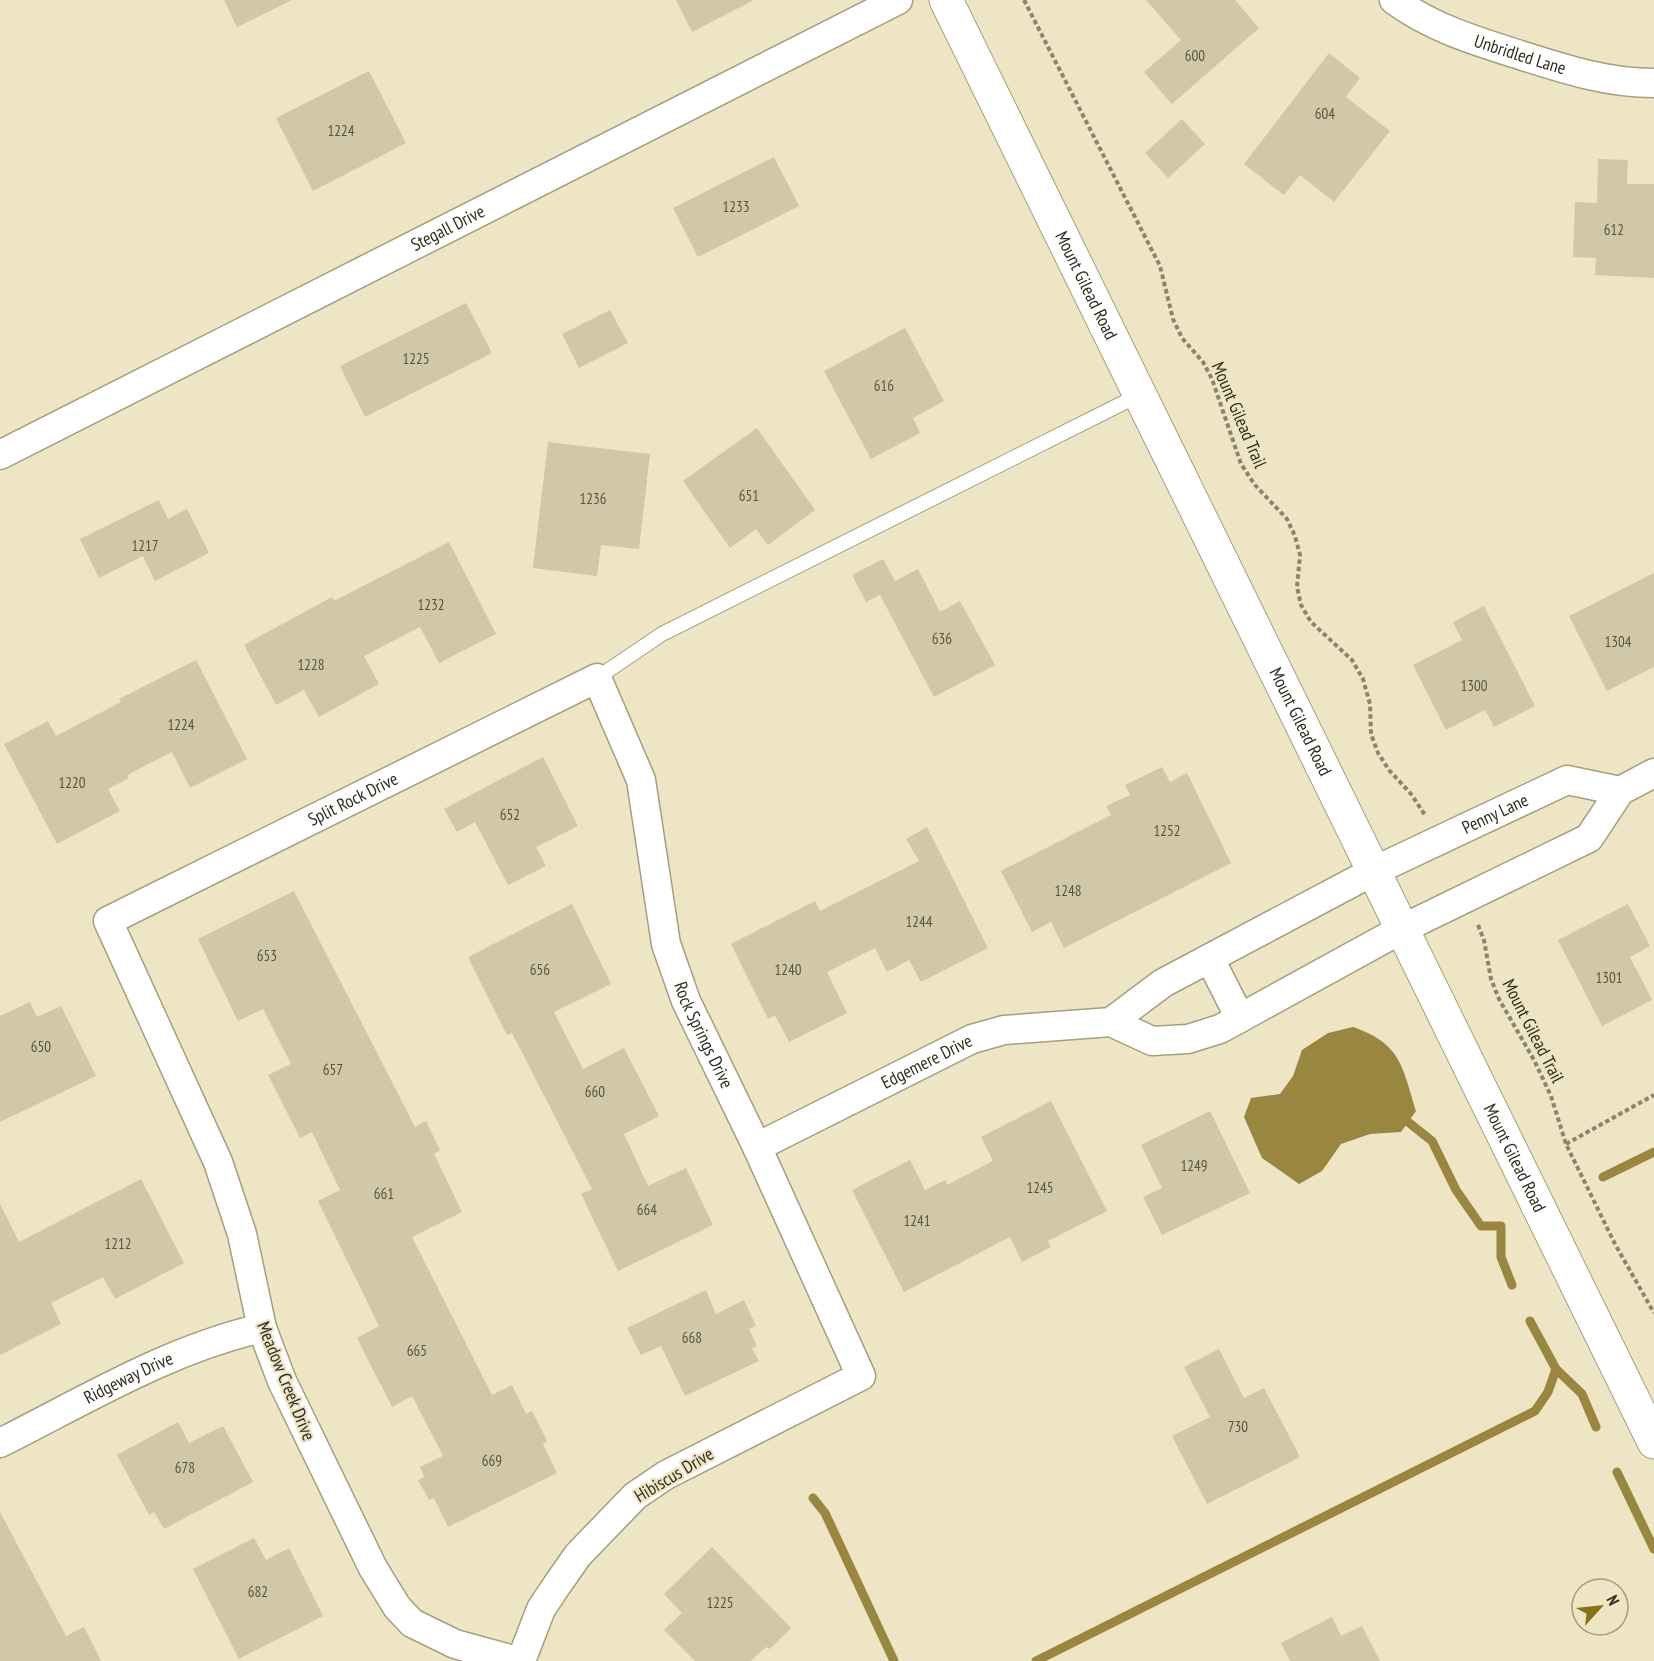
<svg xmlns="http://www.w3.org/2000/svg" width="1654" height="1661" viewBox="0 0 1654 1661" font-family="'PT Sans Narrow',sans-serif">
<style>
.water{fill:#99863f}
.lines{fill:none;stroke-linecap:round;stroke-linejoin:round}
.stream{stroke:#99863f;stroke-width:9}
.building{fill:#d1c8a7}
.service-casing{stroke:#a69e7e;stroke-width:16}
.minor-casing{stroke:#a69e7e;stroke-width:31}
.tertiary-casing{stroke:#a69e7e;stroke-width:35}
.path{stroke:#8b856f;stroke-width:4;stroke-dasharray:4.5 3;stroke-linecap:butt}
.service{stroke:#fff;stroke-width:14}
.minor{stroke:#fff;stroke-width:28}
.tertiary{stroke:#fff;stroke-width:33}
.labels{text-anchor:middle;stroke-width:4.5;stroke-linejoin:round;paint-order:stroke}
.number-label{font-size:15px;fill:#585442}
.street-label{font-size:18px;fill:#302d20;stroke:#eee5c4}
</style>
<rect width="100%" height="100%" fill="#eee5c4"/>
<path class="water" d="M1353,1027C1401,1044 1402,1065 1416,1111L1401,1132L1370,1134L1341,1144L1322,1171L1299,1184L1262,1158L1244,1117L1251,1098L1280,1094L1293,1076L1302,1050L1328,1033Z"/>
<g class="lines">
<g class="stream">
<polyline points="1408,1122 1432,1141 1456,1190 1481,1226 1501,1226 1501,1257 1512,1285"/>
<polyline points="1603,1177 1654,1152"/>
<polyline points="1530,1321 1556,1369 1582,1394 1596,1427"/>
<polyline points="1617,1472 1654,1549"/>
<polyline points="813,1498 825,1513 894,1661"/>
<polyline points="1036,1661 1535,1411 1548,1392 1556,1369"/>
</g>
</g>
<g class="building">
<polygon points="224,0 292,0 237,27"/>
<polygon points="676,0 754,0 692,32"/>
<polygon points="1146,0 1235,0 1259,28 1172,104 1144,72 1181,40"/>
<polygon points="1329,53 1360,78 1346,97 1390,131 1334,202 1300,175 1284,195 1244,164"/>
<polygon points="369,71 406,143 313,191 276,118"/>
<polygon points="1182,119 1205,144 1168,178 1145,153"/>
<polygon points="774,157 799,206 698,257 673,208"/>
<polygon points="1598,159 1628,160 1627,184 1654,184 1654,278 1595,275 1596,258 1573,257 1575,202 1597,203"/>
<polygon points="466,303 492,353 365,417 340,366"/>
<polygon points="610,310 628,343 579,368 562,334"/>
<polygon points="905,328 944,401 913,418 920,433 871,459 824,371"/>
<polygon points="757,428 815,510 768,545 756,529 730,548 683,481"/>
<polygon points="548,442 650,454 639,549 601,545 597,576 533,568"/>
<polygon points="159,500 168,519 187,509 209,553 155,581 143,556 99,578 80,539"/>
<polygon points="449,542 496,634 439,663 420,627 364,656 379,684 319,717 304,690 276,705 244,645 332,597 334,601"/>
<polygon points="883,559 895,581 918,569 940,612 960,601 995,665 934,697 880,595 866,602 852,575"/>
<polygon points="1654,573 1654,667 1607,691 1569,616"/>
<polygon points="1484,606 1535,706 1494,727 1485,710 1446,730 1413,665 1462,640 1453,622"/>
<polygon points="196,660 247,759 190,788 172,752 127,775 129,778 108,789 120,811 57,844 4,744 48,721 56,736 121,702 119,699"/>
<polygon points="543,757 578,826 536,847 546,866 508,885 475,822 457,832 444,809"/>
<polygon points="1162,767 1170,782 1187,773 1231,863 1064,948 1051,922 1032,932 1001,871 1111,815 1106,806 1130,795 1125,785"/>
<polygon points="927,827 988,948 921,982 909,960 887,972 875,948 827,972 847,1013 789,1042 775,1015 768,1019 731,944 815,901 820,911 919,861 906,839"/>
<polygon points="294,891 415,1127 426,1121 440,1150 434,1154 462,1212 412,1237 492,1395 512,1385 526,1414 532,1411 547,1441 543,1444 557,1473 448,1527 434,1498 429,1500 418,1480 424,1477 420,1467 443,1456 412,1396 392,1407 357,1338 379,1326 318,1201 340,1190 312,1132 300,1138 268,1075 291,1064 263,1009 238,1021 198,939"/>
<polygon points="572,904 611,984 554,1012 583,1069 624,1048 659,1116 624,1134 648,1186 686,1168 713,1225 618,1271 581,1194 592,1189 512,1033 507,1035 468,957"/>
<polygon points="1628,904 1650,946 1630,957 1652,1000 1602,1026 1558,940"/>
<polygon points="30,1002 37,1017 61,1006 96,1076 0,1122 0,1016"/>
<polygon points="1051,1101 1107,1211 1048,1241 1051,1247 1022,1262 1010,1237 904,1292 852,1190 910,1160 925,1190 945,1180 947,1185 993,1161 981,1137"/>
<polygon points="1210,1111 1250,1193 1162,1235 1143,1197 1162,1188 1141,1145"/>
<polygon points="141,1179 184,1263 115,1299 103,1277 51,1303 61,1324 0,1355 0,1204 19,1242"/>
<polygon points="706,1290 716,1314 744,1300 756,1326 749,1329 757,1346 752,1348 759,1361 685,1396 661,1346 641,1355 627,1328"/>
<polygon points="1219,1349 1244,1398 1264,1388 1300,1457 1207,1504 1172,1436 1210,1417 1184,1367"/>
<polygon points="178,1422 189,1443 223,1426 253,1482 164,1529 154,1512 149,1515 117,1455"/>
<polygon points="0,1512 66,1636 84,1627 101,1661 0,1661"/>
<polygon points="254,1538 266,1560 289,1548 323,1616 239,1659 193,1569"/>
<polygon points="712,1547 791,1628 770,1649 766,1647 751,1661 695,1661 664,1630 682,1613 664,1594"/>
<polygon points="1332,1617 1341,1636 1362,1626 1380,1661 1290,1661 1281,1643"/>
</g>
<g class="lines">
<defs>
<polyline id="service" points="597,678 662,634 1139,395"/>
<g id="minor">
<path id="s1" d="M1394,0C1432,28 1476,41 1520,55C1564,69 1607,83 1654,83"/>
<path id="s2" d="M0,455L898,0"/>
<polyline points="1210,959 1240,1018"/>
<polyline points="1111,1022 1152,1041 1188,1039 1220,1029 1402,929 1589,838 1620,791 1654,773"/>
<path id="s3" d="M757,1147L972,1039L1004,1030L1111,1022L1163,983L1374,871L1567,780L1620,791"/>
<path id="s4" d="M0,1443C84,1401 169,1349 262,1328"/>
<path id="s5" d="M517,1661L455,1644L412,1623L397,1607L373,1568L282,1381L262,1328L242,1234L218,1162L108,921L597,678L641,780L666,944L686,1001L757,1147L861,1376L666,1475L635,1496L578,1555L557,1585L541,1609L521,1661"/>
</g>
<g id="tertiary">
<path id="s6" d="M946,0L1654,1442"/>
</g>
</defs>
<use href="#service" class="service-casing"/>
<use href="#minor" class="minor-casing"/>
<use href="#tertiary" class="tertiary-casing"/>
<g class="path">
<polyline points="1024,0 1160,266 1173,319 1182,338 1203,362 1212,379 1241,464 1255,485 1287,519 1295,536 1300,555 1297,587 1301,605 1311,622 1352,660 1363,679 1370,704 1371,734 1378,753 1389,770 1411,794 1425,815"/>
<polyline points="1478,925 1484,940 1491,979 1499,999 1534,1060 1551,1096 1566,1144 1615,1244 1654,1313"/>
<polyline points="1566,1144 1654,1095"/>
</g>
<use href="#service" class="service"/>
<use href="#minor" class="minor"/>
<use href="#tertiary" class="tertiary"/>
</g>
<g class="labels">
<g class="number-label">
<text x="1195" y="61">600</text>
<text x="1325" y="119">604</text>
<text x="341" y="136">1224</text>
<text x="736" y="212">1233</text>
<text x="1614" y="235">612</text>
<text x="416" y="364">1225</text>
<text x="884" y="391">616</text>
<text x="749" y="501">651</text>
<text x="593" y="504">1236</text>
<text x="145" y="551">1217</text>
<text x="431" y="610">1232</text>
<text x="942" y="644">636</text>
<text x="1618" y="647">1304</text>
<text x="311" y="670">1228</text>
<text x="1474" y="691">1300</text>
<text x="181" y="730">1224</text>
<text x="72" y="788">1220</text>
<text x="510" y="820">652</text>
<text x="1167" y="836">1252</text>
<text x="1068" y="896">1248</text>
<text x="919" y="927">1244</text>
<text x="267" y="961">653</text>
<text x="540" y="975">656</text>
<text x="788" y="975">1240</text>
<text x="1609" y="983">1301</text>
<text x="41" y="1052">650</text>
<text x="333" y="1075">657</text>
<text x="595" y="1097">660</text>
<text x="1194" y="1171">1249</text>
<text x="1040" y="1193">1245</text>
<text x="384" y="1199">661</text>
<text x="647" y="1215">664</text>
<text x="917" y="1226">1241</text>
<text x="118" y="1249">1212</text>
<text x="692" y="1343">668</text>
<text x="417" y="1356">665</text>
<text x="1238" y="1432">730</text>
<text x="492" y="1466">669</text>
<text x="185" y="1473">678</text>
<text x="258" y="1597">682</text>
<text x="720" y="1608">1225</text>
</g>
<g class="street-label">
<text dy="6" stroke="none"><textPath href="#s1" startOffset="138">Unbridled Lane</textPath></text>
<text dy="6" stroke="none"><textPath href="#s2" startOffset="502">Stegall Drive</textPath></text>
<text dy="6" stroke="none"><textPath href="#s6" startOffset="318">Mount Gilead Road</textPath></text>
<text transform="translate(1239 415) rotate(67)" y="6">Mount Gilead Trail</text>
<text dy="6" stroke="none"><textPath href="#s6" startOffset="804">Mount Gilead Road</textPath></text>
<text dy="6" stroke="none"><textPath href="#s5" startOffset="1155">Split Rock Drive</textPath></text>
<text dy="6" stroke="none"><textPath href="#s3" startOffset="819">Penny Lane</textPath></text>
<text transform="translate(1533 1031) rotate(63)" y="6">Mount Gilead Trail</text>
<text dy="6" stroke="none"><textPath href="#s5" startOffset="1803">Rock Springs Drive</textPath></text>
<text dy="6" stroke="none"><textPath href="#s3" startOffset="190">Edgemere Drive</textPath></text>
<text dy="6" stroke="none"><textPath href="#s6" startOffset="1290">Mount Gilead Road</textPath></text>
<text dy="6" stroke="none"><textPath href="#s4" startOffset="144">Ridgeway Drive</textPath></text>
<text transform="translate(286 1381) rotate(68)" y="6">Meadow Creek Drive</text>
<text transform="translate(674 1475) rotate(-31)" y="6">Hibiscus Drive</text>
</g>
</g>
<g transform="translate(1600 1607) rotate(63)"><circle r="28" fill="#eee5c4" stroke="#a29b82" stroke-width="1.5"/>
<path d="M0-4.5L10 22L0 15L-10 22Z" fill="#887213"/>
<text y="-9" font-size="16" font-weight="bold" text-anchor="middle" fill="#302d20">N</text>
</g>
</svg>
